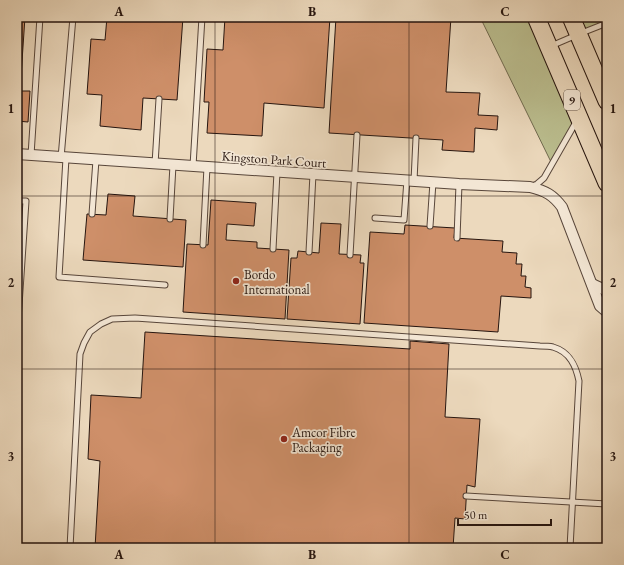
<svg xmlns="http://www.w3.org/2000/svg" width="624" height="565" viewBox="0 0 624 565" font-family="'EB Garamond',serif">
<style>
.green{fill:#bbbe8f;stroke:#706a4f}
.building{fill:#ce8f69;stroke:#26150f}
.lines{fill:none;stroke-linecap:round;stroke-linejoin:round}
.service-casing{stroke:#58463a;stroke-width:7}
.minor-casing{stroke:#58463a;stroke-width:12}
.trunk-casing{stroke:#26150f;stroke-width:19}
.service{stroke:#f3e6d4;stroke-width:5}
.minor{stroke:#f3e6d4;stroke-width:10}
.trunk{stroke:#ecd9bd;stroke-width:17}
.grid{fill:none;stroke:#26150f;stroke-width:1;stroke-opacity:0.55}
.poi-dot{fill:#8f2418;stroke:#f3e6d4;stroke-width:1.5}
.labels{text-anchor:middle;stroke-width:3.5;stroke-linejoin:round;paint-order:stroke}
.shield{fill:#f3e6d4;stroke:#64544a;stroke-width:1}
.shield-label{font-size:12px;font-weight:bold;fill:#26150f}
.street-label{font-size:13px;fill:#26150f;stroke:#f3e6d4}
.poi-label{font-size:13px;fill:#26150f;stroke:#f3e6d4;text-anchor:start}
.neatline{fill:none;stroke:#26150f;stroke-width:1.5}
.grid-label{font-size:13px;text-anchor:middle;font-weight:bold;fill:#26150f}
</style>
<rect width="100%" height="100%" fill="#ecd9bd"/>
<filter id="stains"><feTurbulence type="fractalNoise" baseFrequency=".005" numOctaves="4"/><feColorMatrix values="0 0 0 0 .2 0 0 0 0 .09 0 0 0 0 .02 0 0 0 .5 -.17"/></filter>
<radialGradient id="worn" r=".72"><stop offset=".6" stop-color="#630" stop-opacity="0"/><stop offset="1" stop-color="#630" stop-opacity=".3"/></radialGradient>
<g class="green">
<polygon points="480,17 537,17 579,117 552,164"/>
<polygon points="571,17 607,17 607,23 579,34"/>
</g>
<g class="building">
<polygon points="17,17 25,17 20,91 30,91 28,122 17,121"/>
<polygon points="107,17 183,17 177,100 143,98 141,130 100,126 102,95 87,94 91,39 105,40"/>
<polygon points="225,17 330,17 324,108 264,103 262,136 207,133 209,102 204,102 207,49 223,50"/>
<polygon points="336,17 451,17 446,92 480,93 478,115 498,116 497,130 475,128 474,152 442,150 443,140 329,133"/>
<polygon points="108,194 135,196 133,216 186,220 183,267 83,260 87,214 106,215"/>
<polygon points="211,200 256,203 254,226 227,224 226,240 257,242 257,248 289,250 285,319 183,312 187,244 208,245"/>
<polygon points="321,223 341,224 339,254 361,255 360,263 364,263 360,324 287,319 291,258 297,258 298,251 319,253"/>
<polygon points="405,225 455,228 454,238 503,241 502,252 517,253 516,264 522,264 521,276 526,276 525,287 531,288 531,298 501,296 498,332 364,323 370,232 404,234"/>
<polygon points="145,332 410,349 410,341 449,344 445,417 480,419 475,487 467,485 465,519 455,518 453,548 95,548 100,461 88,459 91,395 141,398"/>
<polygon points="17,396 20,396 17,452"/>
</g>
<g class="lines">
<defs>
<g id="service">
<polyline points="551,46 579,34 607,23"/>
<polyline points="31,155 40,17"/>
<polyline points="61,158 73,17"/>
<polyline points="66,158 59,277 165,285"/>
<polyline points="155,164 159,99"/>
<polyline points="193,166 202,17"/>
<polyline points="414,181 416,138"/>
<polyline points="531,187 537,184 544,178 576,122"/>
<polyline points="17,201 26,201 17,335"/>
<polyline points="92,214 96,160"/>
<polyline points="375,218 404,220 407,180"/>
<polyline points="170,219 173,165"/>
<polyline points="430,226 433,182"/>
<polyline points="457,238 459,184"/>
<polyline points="203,245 207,167"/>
<polyline points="273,249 277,172"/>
<polyline points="309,252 313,174"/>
<polyline points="350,255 357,135"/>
<polyline points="466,496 607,504"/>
<path d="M70,548L80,354L84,343L90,332L101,324L112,319L135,318L540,346C544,346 549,346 553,347C570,352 576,366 579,381L570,548"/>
</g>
<g id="minor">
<path d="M17,154L459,184L530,187C546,191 553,195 562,207L600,306L607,312"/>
<polyline points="592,284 607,291"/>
</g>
<g id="trunk">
<polyline points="536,17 607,183"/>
<polyline points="571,17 607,101"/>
</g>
</defs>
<use href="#service" class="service-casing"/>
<use href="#minor" class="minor-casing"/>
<use href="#trunk" class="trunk-casing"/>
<use href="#service" class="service"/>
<use href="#minor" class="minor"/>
<use href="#trunk" class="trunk"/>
</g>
<path class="grid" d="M215,17V548M409,17V548M17,196H607M17,369H607"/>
<g class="poi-dot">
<circle cx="236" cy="281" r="4"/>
<circle cx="284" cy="439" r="4"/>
</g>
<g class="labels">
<rect class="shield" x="564" y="90" width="16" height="20" rx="3"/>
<g class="shield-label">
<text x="572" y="104">9</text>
</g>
<g class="street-label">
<text transform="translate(274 159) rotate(4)" y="5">Kingston Park Court</text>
</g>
<g class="poi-label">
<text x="244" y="279">Bordo<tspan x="244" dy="15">International</tspan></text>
<text x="292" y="437">Amcor Fibre<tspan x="292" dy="15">Packaging</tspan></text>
</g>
</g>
<rect width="624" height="565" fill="none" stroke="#ecd9bd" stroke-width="44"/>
<path d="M458 519v6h93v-6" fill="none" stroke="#26150f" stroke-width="2"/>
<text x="464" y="519" font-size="12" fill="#26150f" stroke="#f3e6d4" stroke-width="3" paint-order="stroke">50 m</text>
<rect x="22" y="22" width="580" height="521" class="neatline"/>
<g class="grid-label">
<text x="119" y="16">A</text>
<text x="312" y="16">B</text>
<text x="505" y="16">C</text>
<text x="11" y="113">1</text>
<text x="613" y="113">1</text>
<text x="11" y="287">2</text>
<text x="613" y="287">2</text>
<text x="11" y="461">3</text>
<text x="613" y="461">3</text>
<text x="119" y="559">A</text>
<text x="312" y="559">B</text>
<text x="505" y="559">C</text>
</g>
<rect width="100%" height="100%" filter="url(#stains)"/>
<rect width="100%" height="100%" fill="url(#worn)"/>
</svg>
